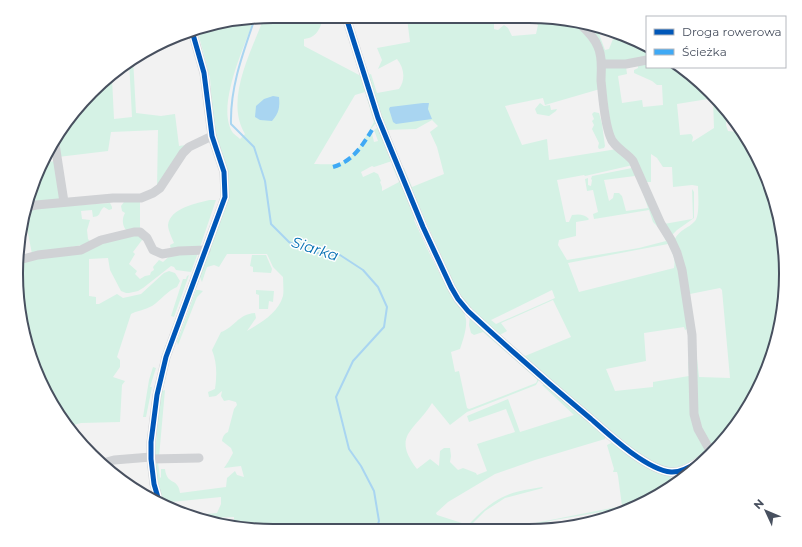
<svg xmlns="http://www.w3.org/2000/svg" width="802" height="547" viewBox="0 0 802 547" font-family="Montserrat,sans-serif">
<style>
.green{fill:#d5f2e5;fill-rule:evenodd}
.water{fill:#a9d5f1}
.lines{fill:none;stroke-linecap:round;stroke-linejoin:round}
.stream{stroke:#a9d5f1;stroke-width:2}
.minor{stroke:#d0d2d5;stroke-width:9}
.quiet{stroke:#3fa9f5;stroke-width:4;stroke-dasharray:8 4;stroke-linecap:butt}
.cycleway-casing{stroke:#fff;stroke-width:8}
.cycleway{stroke:#0057b8;stroke-width:5}
.labels{text-anchor:middle;stroke-width:3;stroke-linejoin:round;paint-order:stroke}
.water-label{font-size:15px;font-style:italic;fill:#0671b4;stroke:#fff}
.rim{fill:none;stroke:#48505f;stroke-width:2}
</style>
<rect width="100%" height="100%" fill="#f2f2f2"/>
<g class="green">
<path d="M274,16L316,17L322,22C319,31 315,38 304,39V46L361,76L376,123L371,129L374,142L378,141L374,130L377,128L379,129L392,161L374,167L372,166L361,172L363,177L374,172L378,174L381,181L380,182L382,187V191L399,182L392,165L394,164L417,218L414,220C424,242 435,266 447,287C453,297 464,308 466,319C467,329 463,340 460,349L451,352L455,372L459,371L467,408L469,409L472,408L536,383L537,381V379L483,332L474,335L471,333L469,325L470,316L539,380L536,385L467,412L450,425L432,403C415,431 391,435 417,469L430,459L439,466L440,451L444,448H450L451,456L450,462L458,470L463,468L476,473L477,475L487,471L477,444L515,432L506,409L469,422L467,416L508,399L520,432L574,415L542,385H547L605,434V439L535,460L495,474L448,502L436,513L437,515L468,525C479,514 491,502 505,496C516,491 530,489 542,487L543,488L505,498L485,511L472,524V525L476,528L275,531L270,524L263,529L234,523V517L208,518L195,515L217,513L221,504V497L171,502L174,511L166,506L161,496L154,463L158,462L160,478L161,477V469H165C167,486 178,477 180,493L226,487L227,478L235,471L237,475L244,477L241,466L224,468L228,462L233,453L231,448L222,441C223,436 224,434 228,432L234,409L237,405L236,402L229,400L224,401L221,396L222,391L216,396L209,397L208,392L215,389C217,376 217,362 212,350L221,332C234,328 238,314 255,313L256,318L247,331C262,322 278,313 283,296C284,290 283,283 283,277L273,267L267,254H227L219,267L214,265L207,267L202,282L199,275L226,197L214,131L210,78L197,29L207,25L254,19C245,46 215,107 233,133C235,135 238,137 240,139L245,134C224,99 252,51 264,17ZM365,92L374,122C366,136 357,156 340,163C335,165 321,164 314,164L355,95Z"/>
<path d="M407,18L494,20V29L498,30L504,25L508,28L512,36L536,34L538,25L531,20L574,21L597,50L600,89L545,105L543,98L505,106L522,145L547,139L549,160L617,149L633,165L585,176L584,175L557,180L566,222H569L572,215C579,214 584,214 589,219L588,220L576,222V236L559,240L558,245L567,260L639,248L666,241L660,229L653,222L649,210L594,219L593,214L598,212L593,190L587,191L585,179L588,178V185L591,186L592,180L591,179L592,176L632,168L635,176L604,180L609,201L613,198L614,193H619L622,196L626,211L648,208L643,193L677,261L689,328L685,330L684,327L644,333L646,361L606,369L615,391L653,387V382L689,376L688,361L691,364L705,451L704,454C693,460 681,469 668,468C660,468 651,461 644,458L522,357L524,355L525,356L571,337L553,300L501,323L507,331L498,336L459,295L402,169L404,168L412,187L444,174L437,147L430,132L438,126L432,120L416,129L386,130L367,75L371,74L377,93L399,89C406,79 404,68 397,59L378,69L382,60L377,48L410,42ZM668,244C672,252 676,259 674,268L579,292L568,263ZM552,290L555,298L496,324L491,320Z"/>
<polygon points="591,26 599,34 605,50 609,49 615,34 647,47 647,59 605,61 589,28"/>
<polygon points="133,58 136,113 161,116 175,114 179,146 186,145 157,189 158,130 111,132 108,151 58,157 57,140 80,104 122,67 112,78 114,119 132,117 129,60"/>
<path d="M647,62V67H679L708,90V99L677,104L680,135L691,134L693,137L692,142L714,128L713,99H711V92L726,115V125L728,131L738,132L766,175L786,274L766,372L738,415L722,436L712,446H710L696,414L695,363L674,240C681,228 688,229 695,221C700,215 698,194 698,186L692,185L673,187L672,167H663L657,158L651,154V182H645L612,138L603,68L626,67L627,74L618,76L622,103L642,100L643,107L663,105L662,85H657L652,81L634,73V70L638,68V66ZM720,288L722,290L730,378L699,377L690,294Z"/>
<polygon points="540,103 544,106 550,105 551,110 557,109 556,111 549,116 537,114 535,109"/>
<polygon points="594,112 599,113 602,124 605,146 604,148 599,149 598,147 599,143 592,129 594,125 592,121 594,119 592,114"/>
<polygon points="55,161 61,200 27,206 36,175 43,163"/>
<polygon points="692,189 694,192 694,218 677,230 671,236 664,224 692,219 693,218"/>
<path d="M210,200H216L200,247L171,250L170,245L174,243C172,238 168,230 168,225C170,208 197,203 210,200Z"/>
<path d="M124,202H140V230H126C122,225 122,218 125,213L122,211L121,206Z"/>
<path d="M110,203L112,207V209L109,210L104,207C98,212 102,216 93,217L92,210L81,211L82,219L90,220L87,230L88,239L90,241L88,244L32,254L27,228C21,223 25,215 26,209Z"/>
<path d="M137,233L145,236L133,252L135,254L129,264L137,271L135,274L140,279L145,276L150,275L151,272L154,270L153,267L159,260L163,262L173,253H198L191,272L176,270L174,267L171,266L143,288L138,291L129,293H126L121,291L110,270L108,258L89,259V296L96,297V304H99L117,294L123,298L141,294L164,273L169,271L175,273L180,281L177,287C167,291 161,300 152,306C145,310 136,311 131,314L117,357L120,360V367L113,377L125,381L122,385L120,422L81,423L70,426L43,388L24,332L30,329L20,310L19,262L92,247Z"/>
<polygon points="252,255 266,255 272,269 271,273 253,272 253,267 250,266"/>
<polygon points="189,275 174,317 171,316 182,282 183,279 186,279 187,276"/>
<polygon points="196,290 199,290 203,291 197,297 178,345 177,342"/>
<polygon points="256,290 274,291 273,302 269,301 268,309 259,309 259,295 256,294"/>
<polygon points="153,367 156,368 150,387 152,387 146,417 143,417 149,380"/>
<polygon points="165,390 159,457 155,456 158,417 162,391"/>
<path d="M613,442L666,474L673,479L675,481L643,504L624,511L619,509C597,513 576,516 554,520C542,523 532,527 521,527L525,525L622,506L618,476L617,472H613L614,469L607,445Z"/>
</g>
<g class="water">
<path d="M273,96L279,97C280,107 279,113 272,121L260,120L255,117L256,106L264,99Z"/>
<polygon points="423,103 429,103 428,109 432,119 396,124 393,122 389,109 390,107"/>
</g>
<g class="lines">
<path class="stream" d="M255,18C243,53 230,87 231,124L254,147L265,181L271,224L289,242L306,250L325,255H340L363,270L378,287L387,307L384,327L353,361L336,397L349,449L361,466L374,491L379,521L376,529"/>
<g class="minor">
<path d="M346,17L378,118L423,227L451,287L458,299L468,311C508,348 549,384 591,419C609,435 647,470 671,472C687,473 709,455 719,443"/>
<path d="M577,21C585,29 594,36 598,47C603,58 601,70 601,81C603,98 604,120 610,136C613,147 626,152 633,161L661,224L671,240L677,253L682,270L692,335L694,414L698,429L712,454"/>
<polyline points="602,64 626,64 647,60"/>
<polyline points="55,144 64,202"/>
<polyline points="27,207 36,205 113,198 141,198 153,193 160,188 183,153 189,147 212,136"/>
<polyline points="19,260 38,255 81,250 101,240 134,232 140,232 147,238 153,250 162,254 179,251 206,250"/>
<polyline points="151,459 199,458"/>
<polyline points="103,463 114,460 151,457"/>
<polyline points="159,501 154,484 151,459 151,442 157,395 166,357 225,197 224,172 212,136 204,73 192,31"/>
</g>
<path class="quiet" d="M333,167C353,161 362,146 372,130"/>
<defs>
<g id="cycleway">
<path d="M346,17L378,118L423,227L451,287L458,299L468,311C508,348 549,384 591,419C609,435 647,470 671,472C687,473 709,455 719,443"/>
<polyline points="159,501 154,484 151,459 151,442 157,395 166,357 225,197 224,172 212,136 204,73 192,31"/>
</g>
</defs>
<use href="#cycleway" class="cycleway-casing"/>
<use href="#cycleway" class="cycleway"/>
</g>
<g class="labels">
<g class="water-label">
<text transform="translate(315 249) rotate(18)" y="5">Siarka</text>
</g>
</g>
<path d="M0 0H802V547H0ZM273 23H529A250 250 0 0 1 779 273V274A250 250 0 0 1 529 524H273A250 250 0 0 1 23 274V273A250 250 0 0 1 273 23Z" fill="#fff" fill-rule="evenodd"/>
<path class="rim" d="M273 23H529A250 250 0 0 1 779 273V274A250 250 0 0 1 529 524H273A250 250 0 0 1 23 274V273A250 250 0 0 1 273 23Z"/>
<rect x="646" y="16" width="140" height="52" fill="#ffffff" stroke="#b6b9bf"/>
<rect x="654" y="29" width="20" height="6" fill="#0057b8" stroke="#b6b9bf"/>
<text x="682" y="36" font-size="12" fill="#48505f">Droga rowerowa</text>
<rect x="654" y="49" width="20" height="6" fill="#3fa9f5" stroke="#b6b9bf"/>
<text x="682" y="56" font-size="12" fill="#48505f">Ścieżka</text>
<g transform="translate(766 511) rotate(314)" stroke="#ffffff" stroke-width="3" paint-order="stroke">
<path d="M0-3L7 15L0 10L-7 15Z" fill="#48505f"/>
<text y="-6" font-size="11" font-weight="bold" text-anchor="middle" fill="#48505f">N</text>
</g>
</svg>
